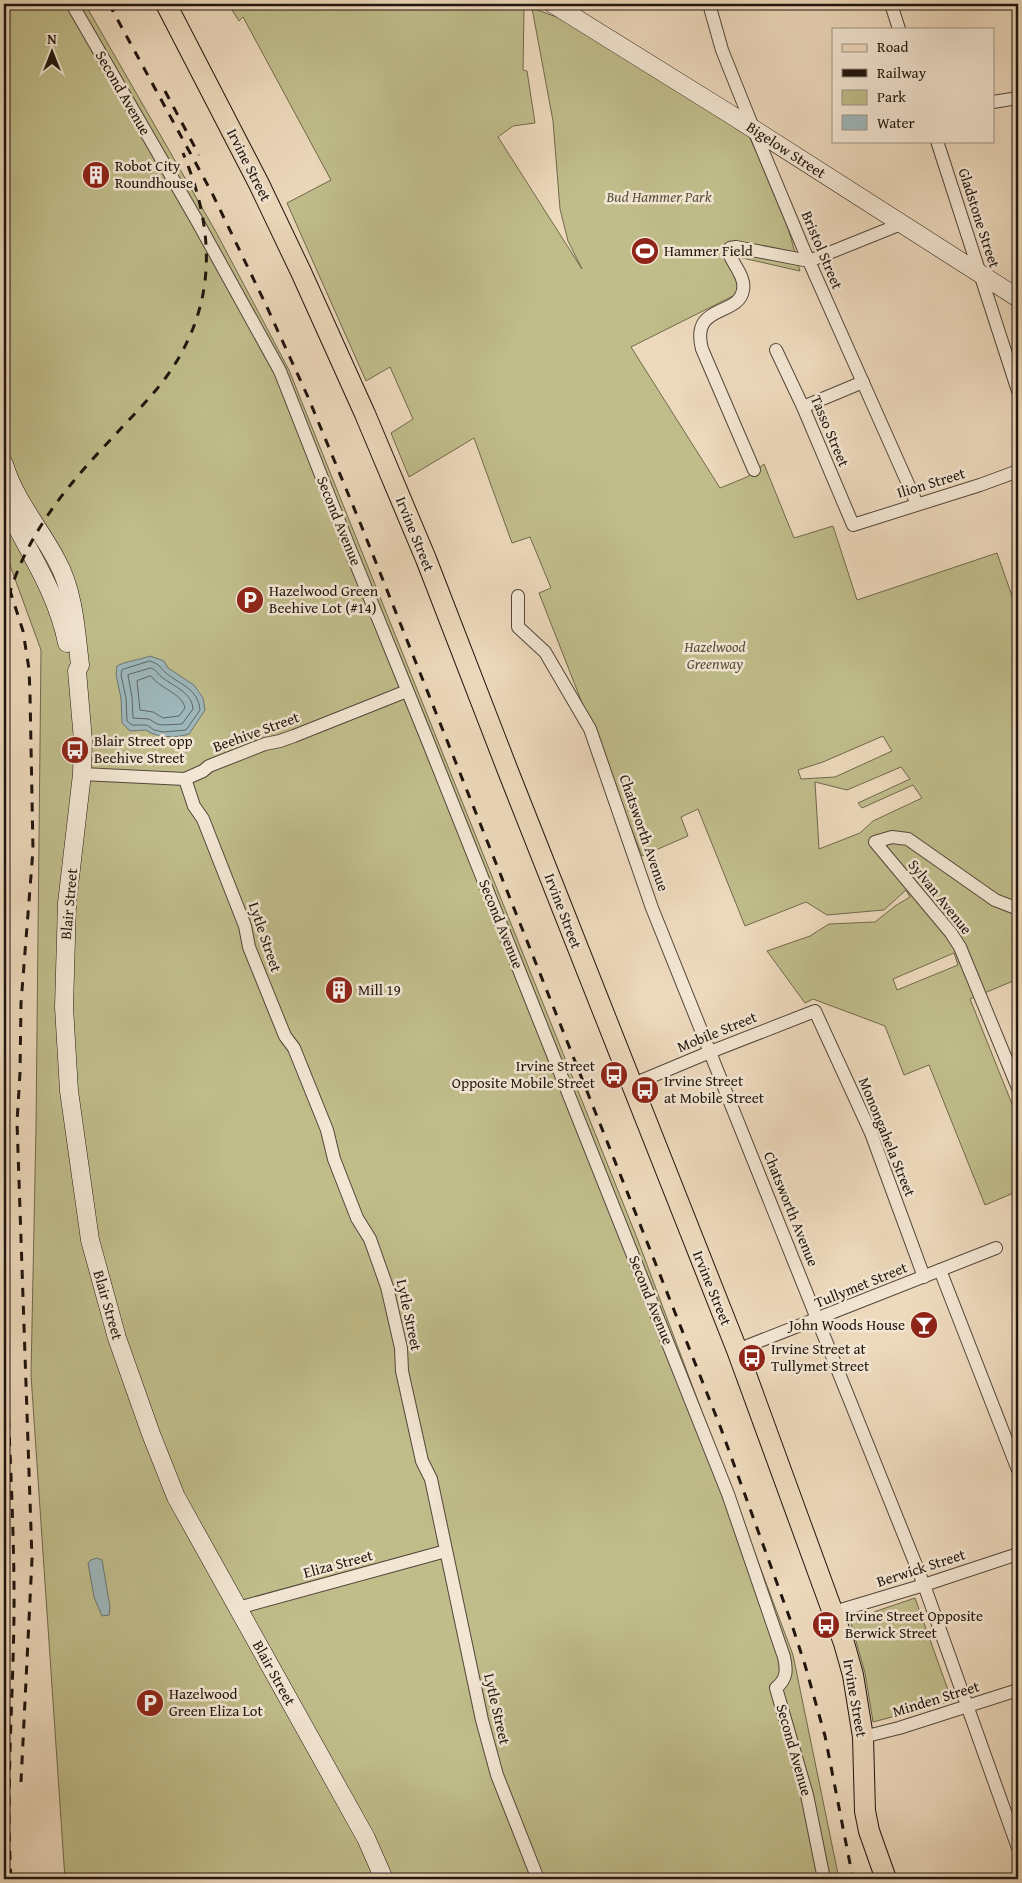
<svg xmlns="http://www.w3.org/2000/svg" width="1022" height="1883" viewBox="0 0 1022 1883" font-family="'Gentium Book Plus',serif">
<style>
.green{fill:#c0bd8b;stroke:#70694c;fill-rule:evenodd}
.water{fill:#9eb7bb;stroke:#6b7676}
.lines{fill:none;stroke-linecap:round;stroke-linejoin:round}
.shore{stroke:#5e6664;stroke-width:1}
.street-casing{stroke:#52463a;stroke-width:14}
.secondary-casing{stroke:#1f150e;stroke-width:19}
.primary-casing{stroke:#1f150e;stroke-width:22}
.street{stroke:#f3e6d3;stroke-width:12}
.secondary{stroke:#f3e6d3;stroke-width:18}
.primary{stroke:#edd9bc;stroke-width:20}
.rail{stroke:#1f150e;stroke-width:3;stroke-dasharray:9 9;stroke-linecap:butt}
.labels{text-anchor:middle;stroke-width:5;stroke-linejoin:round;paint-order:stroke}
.street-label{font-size:15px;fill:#1f150e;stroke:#f3e6d3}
.poi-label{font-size:15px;fill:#1f150e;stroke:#f3e6d3;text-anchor:start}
.park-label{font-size:15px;font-style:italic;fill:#57503a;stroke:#f3e6d3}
</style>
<rect width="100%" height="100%" fill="#edd9bc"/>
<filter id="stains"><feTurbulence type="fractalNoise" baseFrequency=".004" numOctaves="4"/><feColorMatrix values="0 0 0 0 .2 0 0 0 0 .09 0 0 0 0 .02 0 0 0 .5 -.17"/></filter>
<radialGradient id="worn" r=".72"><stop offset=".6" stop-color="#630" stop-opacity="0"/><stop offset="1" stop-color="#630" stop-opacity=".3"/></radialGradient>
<g class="green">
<polygon points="4,4 85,4 216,232 289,370 637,1238 793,1655 839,1879 65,1879 31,1375 36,1126 41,650 4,549"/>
<path d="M228,4H450L524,9L523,70L527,71L535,123L513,126L498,137L582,269L568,241L560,209L553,121L532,8L562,19L749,136L784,213L800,271L738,257L749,288L631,347L720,488L747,477L764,464L794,538L833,526L857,600L997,553L1018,613V979L970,999L1018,1119V1195L1016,1192L985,1205L929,1065L904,1075L885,1026L813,999L805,1003L767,951L810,936L829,924L875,922L895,906L910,897L906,890L884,910L827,915L806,902L745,926L698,809L681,817L688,836L642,856L539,593L551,588L530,537L512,543L474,438L409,477L391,433L413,419L390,367L366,381L287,203L331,180L243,17L239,21ZM883,736L892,751L835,777L801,779L798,770L823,762ZM901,767L910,779L858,803L862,808L913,785L922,798L873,821L860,833L819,849L815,782L847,790ZM954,953L958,965L897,990L893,979Z"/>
<polygon points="915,1598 952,1701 873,1722 865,1673 850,1620"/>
</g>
<g class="water">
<path d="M150,656L164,661L168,668L194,685L203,698L205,710L189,734C177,738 156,738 146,730L130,731L122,723L121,698L116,675L117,666C126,661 140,660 150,656Z"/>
<polygon points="97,1558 102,1560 110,1607 109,1615 102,1616 94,1597 88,1563 91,1560"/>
</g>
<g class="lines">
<g class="shore">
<path d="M150,661C161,665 158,666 166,673C180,685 198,688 200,710L186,730L163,732L154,730L147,725H132L127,721L126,698L121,675L122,670Z"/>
<path d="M151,668C157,670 158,675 163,678C175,687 192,693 193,709L182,724L163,725L157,724L149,719L133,718L132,697L128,675Z"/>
<path d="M151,676C160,689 182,693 185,708L179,716L163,718L153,712L140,710L137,681Z"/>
</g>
<defs>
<g id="street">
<path d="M72,4L196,219L280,371L350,549L427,739L728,1494L784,1657C787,1670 787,1679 776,1688L807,1795L824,1879"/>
<polyline points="709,4 722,50 754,130 804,250 917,504"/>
<polyline points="891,4 899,29"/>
<polyline points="993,102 1018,98"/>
<polyline points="937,141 1018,391"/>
<polyline points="809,261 901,224"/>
<polyline points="776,350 803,407 853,525 980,485 1018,471"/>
<polyline points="803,407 863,382"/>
<path d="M754,470L702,349C690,303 739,317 743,290C746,277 732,263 728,251L730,248L736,247L809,261"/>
<polyline points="518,596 518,627 545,652 590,729 652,908 924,1585 1018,1848"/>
<polyline points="82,774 185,779 203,771 209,766 265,744 280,741 294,736 407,691"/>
<polyline points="185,779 194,806 203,819 245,926 249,947 285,1036 294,1048 327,1130 334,1159 357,1218 370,1239 387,1287 401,1348 402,1371 422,1461 431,1479 482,1720 497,1775 538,1879"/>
<polyline points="1018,909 995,900 908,839 892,837 875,842 951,933 960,947 1018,1088"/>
<polyline points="631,1085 710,1052 815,1011 871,1133 924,1277"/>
<polyline points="940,1270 1018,1470"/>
<polyline points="737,1350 996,1248"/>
<polyline points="238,1608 446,1551"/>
<polyline points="834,1612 924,1585 1018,1554"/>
<polyline points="863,1737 899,1728 1018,1690"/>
</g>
<g id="secondary">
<polyline points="553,4 730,114 1018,298"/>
<path d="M4,464C15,501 40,528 57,561C74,592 76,631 80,665L77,671L83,740L82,774L67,903L64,1007L69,1091L90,1240L117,1338L151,1434L176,1497L366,1838L384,1879"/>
<path d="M4,502C26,548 57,591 67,643"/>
</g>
<polyline id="primary" points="166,4 259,184 301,272 365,414 426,559 508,771 737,1350 844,1643 853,1675 863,1737 865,1811 869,1831 886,1879"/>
</defs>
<use href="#street" class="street-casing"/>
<use href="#secondary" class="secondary-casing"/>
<use href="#primary" class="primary-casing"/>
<use href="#street" class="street"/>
<use href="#secondary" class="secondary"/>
<use href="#primary" class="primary"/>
<g class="rail">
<polyline points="109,4 212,193 266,305 308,397 361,525 624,1184 720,1426 790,1619 805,1665 825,1736 853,1879"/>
<polyline points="165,91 199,155"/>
<polyline points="4,572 23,631 29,669 30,694 33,850 21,1003 20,1073 17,1122 32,1559 21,1782"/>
<path d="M4,614C21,540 63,490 114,436C135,413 159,390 175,364C218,295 213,225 183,153"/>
<path d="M4,1311C7,1401 13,1493 14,1583C15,1682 5,1781 11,1879"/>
</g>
</g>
<defs>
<symbol id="building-disc" viewBox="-11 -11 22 22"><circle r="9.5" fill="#8f2418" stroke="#f3e6d3"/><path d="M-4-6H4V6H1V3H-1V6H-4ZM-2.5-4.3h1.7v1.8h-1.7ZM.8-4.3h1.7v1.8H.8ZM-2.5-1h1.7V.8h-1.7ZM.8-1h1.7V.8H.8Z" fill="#fff"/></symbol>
<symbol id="stadium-disc" viewBox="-11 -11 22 22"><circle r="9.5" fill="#8f2418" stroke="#f3e6d3"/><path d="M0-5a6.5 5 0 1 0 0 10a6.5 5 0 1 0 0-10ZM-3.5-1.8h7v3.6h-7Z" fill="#fff"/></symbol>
<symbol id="parking-disc" viewBox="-11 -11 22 22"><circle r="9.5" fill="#8f2418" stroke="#f3e6d3"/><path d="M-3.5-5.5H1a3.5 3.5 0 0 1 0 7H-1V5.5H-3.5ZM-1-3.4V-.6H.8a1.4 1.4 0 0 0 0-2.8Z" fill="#fff"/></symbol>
<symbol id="bus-disc" viewBox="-11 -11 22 22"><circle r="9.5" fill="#8f2418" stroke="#f3e6d3"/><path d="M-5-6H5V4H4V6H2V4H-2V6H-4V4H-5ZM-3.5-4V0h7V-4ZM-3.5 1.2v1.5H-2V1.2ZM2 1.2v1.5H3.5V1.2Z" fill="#fff"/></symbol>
<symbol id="bar-disc" viewBox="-11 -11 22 22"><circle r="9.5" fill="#8f2418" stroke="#f3e6d3"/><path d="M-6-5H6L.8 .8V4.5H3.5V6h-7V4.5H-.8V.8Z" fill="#fff"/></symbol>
</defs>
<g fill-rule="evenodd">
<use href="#building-disc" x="80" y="159" width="32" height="32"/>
<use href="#stadium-disc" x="629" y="235" width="32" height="32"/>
<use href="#parking-disc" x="234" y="584" width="32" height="32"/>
<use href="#bus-disc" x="59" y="734" width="32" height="32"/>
<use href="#building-disc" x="323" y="974" width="32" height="32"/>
<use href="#bus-disc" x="598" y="1059" width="32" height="32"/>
<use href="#bus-disc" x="629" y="1074" width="32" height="32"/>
<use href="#bar-disc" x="908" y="1309" width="32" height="32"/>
<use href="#bus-disc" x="736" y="1342" width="32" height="32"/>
<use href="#bus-disc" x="810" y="1609" width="32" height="32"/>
<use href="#parking-disc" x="134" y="1687" width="32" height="32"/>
</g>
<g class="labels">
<g class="street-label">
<text transform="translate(123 93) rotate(60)" y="5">Second Avenue</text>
<text transform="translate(786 150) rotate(33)" y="5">Bigelow Street</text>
<text transform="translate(249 165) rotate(63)" y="5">Irvine Street</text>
<text transform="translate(979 218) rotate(72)" y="5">Gladstone Street</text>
<text transform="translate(822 250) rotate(67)" y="5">Bristol Street</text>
<text transform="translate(830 431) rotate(67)" y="5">Tasso Street</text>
<text transform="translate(931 483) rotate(-17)" y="5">Ilion Street</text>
<text transform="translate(339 521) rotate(68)" y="5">Second Avenue</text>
<text transform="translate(415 534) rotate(68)" y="5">Irvine Street</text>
<text transform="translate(256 732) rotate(-20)" y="5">Beehive Street</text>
<text transform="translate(644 833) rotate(71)" y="5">Chatsworth Avenue</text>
<text transform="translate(940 897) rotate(51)" y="5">Sylvan Avenue</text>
<text transform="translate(69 904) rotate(-85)" y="5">Blair Street</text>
<text transform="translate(563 911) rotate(69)" y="5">Irvine Street</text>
<text transform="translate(501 924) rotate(68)" y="5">Second Avenue</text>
<text transform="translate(265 937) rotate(71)" y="5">Lytle Street</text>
<text transform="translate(717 1032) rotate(-22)" y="5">Mobile Street</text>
<text transform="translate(887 1137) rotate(68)" y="5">Monongahela Street</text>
<text transform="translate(791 1209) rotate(68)" y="5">Chatsworth Avenue</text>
<text transform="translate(861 1285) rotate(-22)" y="5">Tullymet Street</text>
<text transform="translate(712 1288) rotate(68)" y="5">Irvine Street</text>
<text transform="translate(651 1300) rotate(68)" y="5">Second Avenue</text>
<text transform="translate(108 1305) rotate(74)" y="5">Blair Street</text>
<text transform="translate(409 1315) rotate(78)" y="5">Lytle Street</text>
<text transform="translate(338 1564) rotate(-15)" y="5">Eliza Street</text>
<text transform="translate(921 1568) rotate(-18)" y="5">Berwick Street</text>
<text transform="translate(274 1673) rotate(61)" y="5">Blair Street</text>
<text transform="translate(855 1698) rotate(80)" y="5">Irvine Street</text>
<text transform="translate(936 1699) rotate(-17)" y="5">Minden Street</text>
<text transform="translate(497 1709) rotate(77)" y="5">Lytle Street</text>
<text transform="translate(794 1750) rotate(74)" y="5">Second Avenue</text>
</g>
<g class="poi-label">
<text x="115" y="171">Robot City<tspan x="115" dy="17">Roundhouse</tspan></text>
<text x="664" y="256">Hammer Field</text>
<text x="269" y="596">Hazelwood Green<tspan x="269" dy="17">Beehive Lot (#14)</tspan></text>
<text x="94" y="746">Blair Street opp<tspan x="94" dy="17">Beehive Street</tspan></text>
<text x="358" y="995">Mill 19</text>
<text x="595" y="1071" text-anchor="end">Irvine Street<tspan x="595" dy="17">Opposite Mobile Street</tspan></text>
<text x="664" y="1086">Irvine Street<tspan x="664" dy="17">at Mobile Street</tspan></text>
<text x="905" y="1330" text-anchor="end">John Woods House</text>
<text x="771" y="1354">Irvine Street at<tspan x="771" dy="17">Tullymet Street</tspan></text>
<text x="845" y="1621">Irvine Street Opposite<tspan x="845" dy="17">Berwick Street</tspan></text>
<text x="169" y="1699">Hazelwood<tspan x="169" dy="17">Green Eliza Lot</tspan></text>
</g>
<g class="park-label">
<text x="659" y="202">Bud Hammer Park</text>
<text x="715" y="652">Hazelwood<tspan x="715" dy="17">Greenway</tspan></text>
</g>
</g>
<rect width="1022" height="1883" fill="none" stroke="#edd9bc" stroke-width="20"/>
<rect x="5" y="5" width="1012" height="1873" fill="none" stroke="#1f150e" stroke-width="2.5"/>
<rect x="10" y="10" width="1002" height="1863" fill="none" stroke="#1f150e"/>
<rect x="832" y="28" width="162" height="115" fill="#f3e6d3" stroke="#9e9284"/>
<rect x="842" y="44" width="25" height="8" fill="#edd9bc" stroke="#9e9284"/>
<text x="877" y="52" font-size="15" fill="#1f150e">Road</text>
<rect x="842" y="69" width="25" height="8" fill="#1f150e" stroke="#9e9284"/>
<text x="877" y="78" font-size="15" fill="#1f150e">Railway</text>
<rect x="842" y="90" width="25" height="15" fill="#c0bd8b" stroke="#9e9284"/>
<text x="877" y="102" font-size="15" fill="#1f150e">Park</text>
<rect x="842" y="115" width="25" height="15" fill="#9eb7bb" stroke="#9e9284"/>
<text x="877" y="128" font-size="15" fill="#1f150e">Water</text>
<g transform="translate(52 52)" stroke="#f3e6d3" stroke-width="4" paint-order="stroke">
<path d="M0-4L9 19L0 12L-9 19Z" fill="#1f150e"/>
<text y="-8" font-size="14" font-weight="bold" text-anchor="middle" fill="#1f150e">N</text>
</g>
<rect width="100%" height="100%" filter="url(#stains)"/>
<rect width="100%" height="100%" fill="url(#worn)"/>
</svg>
